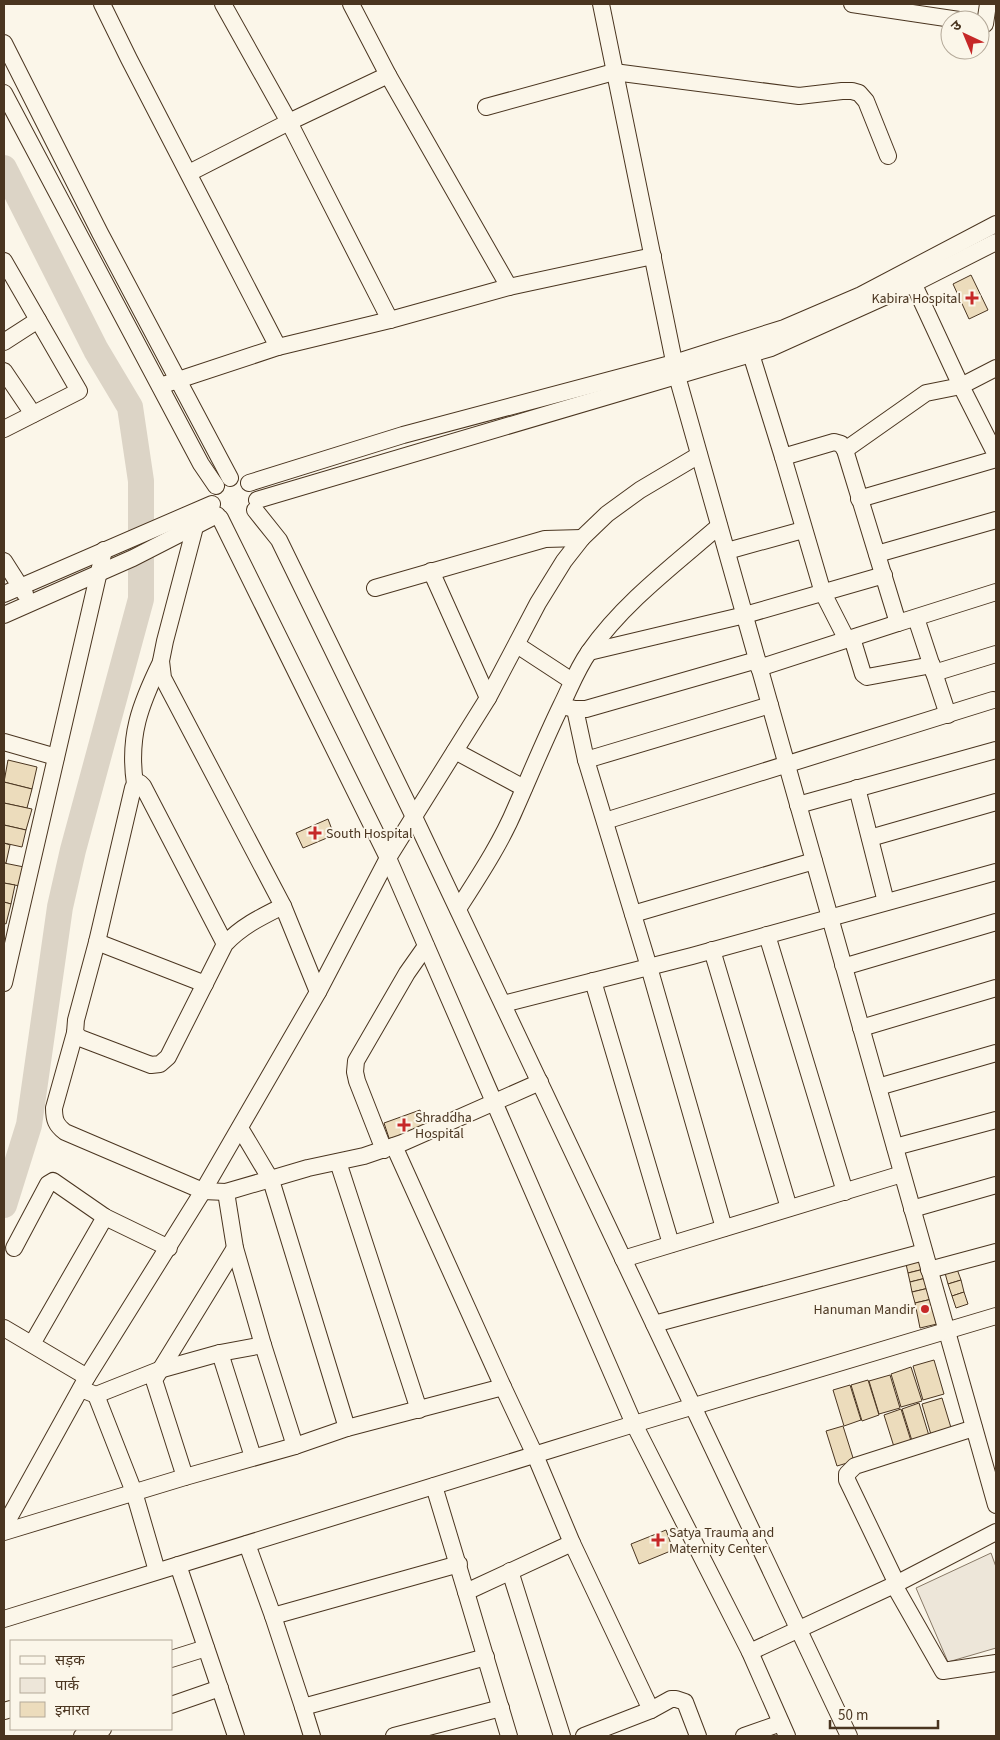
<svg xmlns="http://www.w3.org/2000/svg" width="1000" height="1740" viewBox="0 0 1000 1740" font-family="'Source Sans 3','Noto Sans Devanagari',sans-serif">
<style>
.green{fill:#ede6d9;stroke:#887966}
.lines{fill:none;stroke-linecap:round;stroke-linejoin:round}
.river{stroke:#dcd4c6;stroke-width:26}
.building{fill:#ecdcbc;stroke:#4a3520}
.minor-casing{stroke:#4a3520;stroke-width:18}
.minor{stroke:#fbf6e9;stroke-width:16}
.poi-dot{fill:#c62828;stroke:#fbf6e9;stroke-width:2}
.labels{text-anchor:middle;stroke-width:4;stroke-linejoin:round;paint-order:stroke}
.poi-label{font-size:14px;fill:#4a3520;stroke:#fbf6e9;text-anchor:start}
</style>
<rect width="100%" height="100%" fill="#fbf6e9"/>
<polygon class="green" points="991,1553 996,1567 996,1648 948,1662 916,1588"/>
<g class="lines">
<polyline class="river" points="4,168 96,350 130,407 141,481 141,599 73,850 60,907 29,1125 4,1205"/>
</g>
<g class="building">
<polygon points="971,275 988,310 969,319 953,284"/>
<polygon points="8,760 37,767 32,789 4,782"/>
<polygon points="4,782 32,789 27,808 4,803"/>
<polygon points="4,803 32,809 26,830 4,825"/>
<polygon points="328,819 334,835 303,848 296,833"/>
<polygon points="4,825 26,830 22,847 4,843"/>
<polygon points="4,843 10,845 6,863 4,863"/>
<polygon points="4,863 24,867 20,886 4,883"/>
<polygon points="4,883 15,885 11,904 4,902"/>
<polygon points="4,902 11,904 6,924 4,923"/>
<polygon points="420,1110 427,1128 390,1141 384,1123"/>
<polygon points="923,1261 924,1269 908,1273 906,1264"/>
<polygon points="924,1269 926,1278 910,1282 908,1273"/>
<polygon points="957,1269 961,1280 948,1284 945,1273"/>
<polygon points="926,1278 929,1288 912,1292 910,1282"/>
<polygon points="961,1280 964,1292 952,1296 948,1284"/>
<polygon points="929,1288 932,1299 915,1303 912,1292"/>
<polygon points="964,1292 968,1304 956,1308 952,1296"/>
<polygon points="932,1299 937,1324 920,1328 915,1303"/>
<polygon points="934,1360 944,1394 923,1400 913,1366"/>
<polygon points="911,1367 922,1401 901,1407 891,1374"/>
<polygon points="890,1375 900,1408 879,1414 869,1381"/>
<polygon points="868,1380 879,1415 862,1421 851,1385"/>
<polygon points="850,1385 861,1420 844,1426 833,1390"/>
<polygon points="942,1398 952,1431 932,1438 922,1404"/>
<polygon points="919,1403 930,1439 913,1444 902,1409"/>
<polygon points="901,1409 912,1444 895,1450 884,1415"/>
<polygon points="843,1426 854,1461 837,1466 826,1431"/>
<polygon points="666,1530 673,1550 639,1564 631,1544"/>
</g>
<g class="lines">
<defs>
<g id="minor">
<polyline points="102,4 129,59 278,347 160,386"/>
<polyline points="351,4 388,75"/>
<polyline points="601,4 677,376 996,1505"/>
<polyline points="852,4 959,20"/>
<polyline points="985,24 988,4"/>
<polyline points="4,43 100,233 230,478"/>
<polyline points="4,93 201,464 216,486"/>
<polyline points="486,107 614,72 799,96 842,91 852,91 859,93 866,101 888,156"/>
<polyline points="189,173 289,122 223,4"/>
<polyline points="4,261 79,391 4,429"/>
<polyline points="909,274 961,386 996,455"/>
<polyline points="390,320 289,122 388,75 509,287"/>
<polyline points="4,342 38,320"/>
<polyline points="278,347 390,320 509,287 653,256"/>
<polyline points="751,354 783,457 834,442 841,444 845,450 898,623 759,668"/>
<polyline points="4,371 33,414"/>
<polyline points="845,450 926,393 961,386 996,368"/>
<polyline points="783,457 823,593 847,640"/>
<polyline points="249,483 403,435 674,363 784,328 861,295 996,224"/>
<polyline points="859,499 996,459"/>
<polyline points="257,500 771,348 913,284 996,242"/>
<polyline points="255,510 279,540 415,819 849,1736"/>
<polyline points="220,518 388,858 634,1424 750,1652 787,1736"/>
<polyline points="195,527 165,641 161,661 163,678 283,906 318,992"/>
<polyline points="727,551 803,530"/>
<polyline points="877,554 996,520"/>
<polyline points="4,561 25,594"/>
<polyline points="431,571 488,698"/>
<polyline points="375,588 545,539 582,538"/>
<polyline points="4,594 212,504"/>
<polyline points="4,615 133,558 217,515"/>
<polyline points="916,618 948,715"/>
<polyline points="898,623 996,592"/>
<polyline points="852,638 863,674 867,677 932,665"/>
<polyline points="517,645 572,681"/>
<polyline points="589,652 745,615 884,575"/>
<polyline points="934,673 996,654"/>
<polyline points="566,707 575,709 586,709 757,660"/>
<polyline points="575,709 586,760 649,967 724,1228"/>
<polyline points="4,742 56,757"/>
<polyline points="455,751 524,788"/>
<polyline points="586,760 770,705"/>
<path d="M135,784C128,736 140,705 161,662"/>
<polyline points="857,788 886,902"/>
<polyline points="798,805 996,750"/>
<polyline points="605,821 993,700"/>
<polyline points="870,838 996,802"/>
<path d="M458,909C479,876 501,843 516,807C531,773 545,739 561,706C570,688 577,669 589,652C623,603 674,565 719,526"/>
<polyline points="633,914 814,861"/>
<polyline points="767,935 845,1192"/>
<polyline points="97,942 205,984"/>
<path d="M225,944L143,786L140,783L135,784L133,788L97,942L76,1020L75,1033L80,1038L151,1065L160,1064L168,1057L225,944C242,926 261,917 283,906"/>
<polyline points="712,950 789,1208"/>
<polyline points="843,965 850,965 996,922"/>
<polyline points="593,981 671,1244"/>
<polyline points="4,983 104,550"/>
<polyline points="503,1004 692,956 996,872"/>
<polyline points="861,1028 996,988"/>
<path d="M75,1033L54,1108C54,1120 56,1125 65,1132L203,1191L226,1192L308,1168L364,1156L402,1143L540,1082"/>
<polyline points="878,1087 996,1053"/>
<polyline points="240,1128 271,1180 347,1428"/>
<polyline points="895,1147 996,1120"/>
<polyline points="384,1150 357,1081 355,1072 356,1061 407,973 426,946"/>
<polyline points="338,1162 419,1410"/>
<polyline points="226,1192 235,1248 263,1345 295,1446"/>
<polyline points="912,1209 996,1185"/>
<polyline points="14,1248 48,1184 53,1181 105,1217 169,1248"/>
<polyline points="623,1259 902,1174"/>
<polyline points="929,1270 996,1252"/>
<polyline points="654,1324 924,1252"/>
<polyline points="4,1328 87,1377"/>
<polyline points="32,1344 105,1217"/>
<polyline points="220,1353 253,1457"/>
<polyline points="81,1389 96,1395 159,1370 220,1353 263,1345"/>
<polyline points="96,1395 134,1492 157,1571"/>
<polyline points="185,1477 154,1380 235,1248"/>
<polyline points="434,1486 466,1592 572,1543 535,1455 503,1387"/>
<polyline points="4,1527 87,1377 203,1191 318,992 388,858 488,698 538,603 564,561 582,538 607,514 640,490 699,455"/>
<polyline points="4,1532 185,1477 295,1446 347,1428 503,1387 394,1146"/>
<polyline points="572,1543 651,1710"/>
<polyline points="247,1544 273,1616 303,1707 486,1657"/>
<polyline points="178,1565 236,1736"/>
<polyline points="510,1571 562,1736"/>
<polyline points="897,1584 847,1480 847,1474 855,1466 974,1428"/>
<polyline points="894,1585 943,1671 996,1663"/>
<polyline points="466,1592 509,1736"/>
<polyline points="273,1616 459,1564"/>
<polyline points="4,1619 634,1424 996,1316"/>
<polyline points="750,1652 894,1585 996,1532"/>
<polyline points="171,1659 206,1648"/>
<polyline points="171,1705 220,1688"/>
<polyline points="303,1707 312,1736"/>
<polyline points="4,1711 11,1709"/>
<polyline points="82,1736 103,1729"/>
<polyline points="394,1736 501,1708"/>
<polyline points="584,1736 651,1710 671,1699 676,1699 685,1702 698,1736"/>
<polyline points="744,1736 781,1723"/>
</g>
</defs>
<use href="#minor" class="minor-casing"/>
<use href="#minor" class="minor"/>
</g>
<g class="poi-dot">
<path d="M969.5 290.5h5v5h5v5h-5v5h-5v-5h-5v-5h5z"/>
<path d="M312.5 825.5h5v5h5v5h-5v5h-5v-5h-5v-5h5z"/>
<path d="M401.5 1117.5h5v5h5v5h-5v5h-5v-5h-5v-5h5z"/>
<circle cx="925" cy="1309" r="5"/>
<path d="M655.5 1532.5h5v5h5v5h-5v5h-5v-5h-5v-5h5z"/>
</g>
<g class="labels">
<g class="poi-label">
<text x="961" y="303" text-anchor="end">Kabira Hospital</text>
<text x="326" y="838">South Hospital</text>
<text x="415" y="1122">Shraddha<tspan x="415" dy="16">Hospital</tspan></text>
<text x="915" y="1314" text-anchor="end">Hanuman Mandir</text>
<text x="669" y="1537">Satya Trauma and<tspan x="669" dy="16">Maternity Center</tspan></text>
</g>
</g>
<rect width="1000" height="1740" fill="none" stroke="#4a3520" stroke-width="10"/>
<rect x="10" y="1640" width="162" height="90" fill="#fbf6e9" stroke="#b4a999"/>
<rect x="20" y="1656" width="25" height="8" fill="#fbf6e9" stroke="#b4a999"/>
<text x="55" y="1665" font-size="15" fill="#4a3520">सड़क</text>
<rect x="20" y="1678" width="25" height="15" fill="#ede6d9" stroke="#b4a999"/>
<text x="55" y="1690" font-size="15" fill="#4a3520">पार्क</text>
<rect x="20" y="1702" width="25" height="15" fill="#ecdcbc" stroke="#b4a999"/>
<text x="55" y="1715" font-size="15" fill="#4a3520">इमारत</text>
<g transform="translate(965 35) rotate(316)"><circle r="24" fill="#fbf6e9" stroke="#b4a999"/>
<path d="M0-4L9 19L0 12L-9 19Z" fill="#c62828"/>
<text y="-8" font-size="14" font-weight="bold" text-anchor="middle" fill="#4a3520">उ</text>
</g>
<path d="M830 1720v8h108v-8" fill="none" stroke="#4a3520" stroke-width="2.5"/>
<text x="838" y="1720" font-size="15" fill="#4a3520" stroke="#fbf6e9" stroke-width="4" paint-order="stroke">50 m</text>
</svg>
